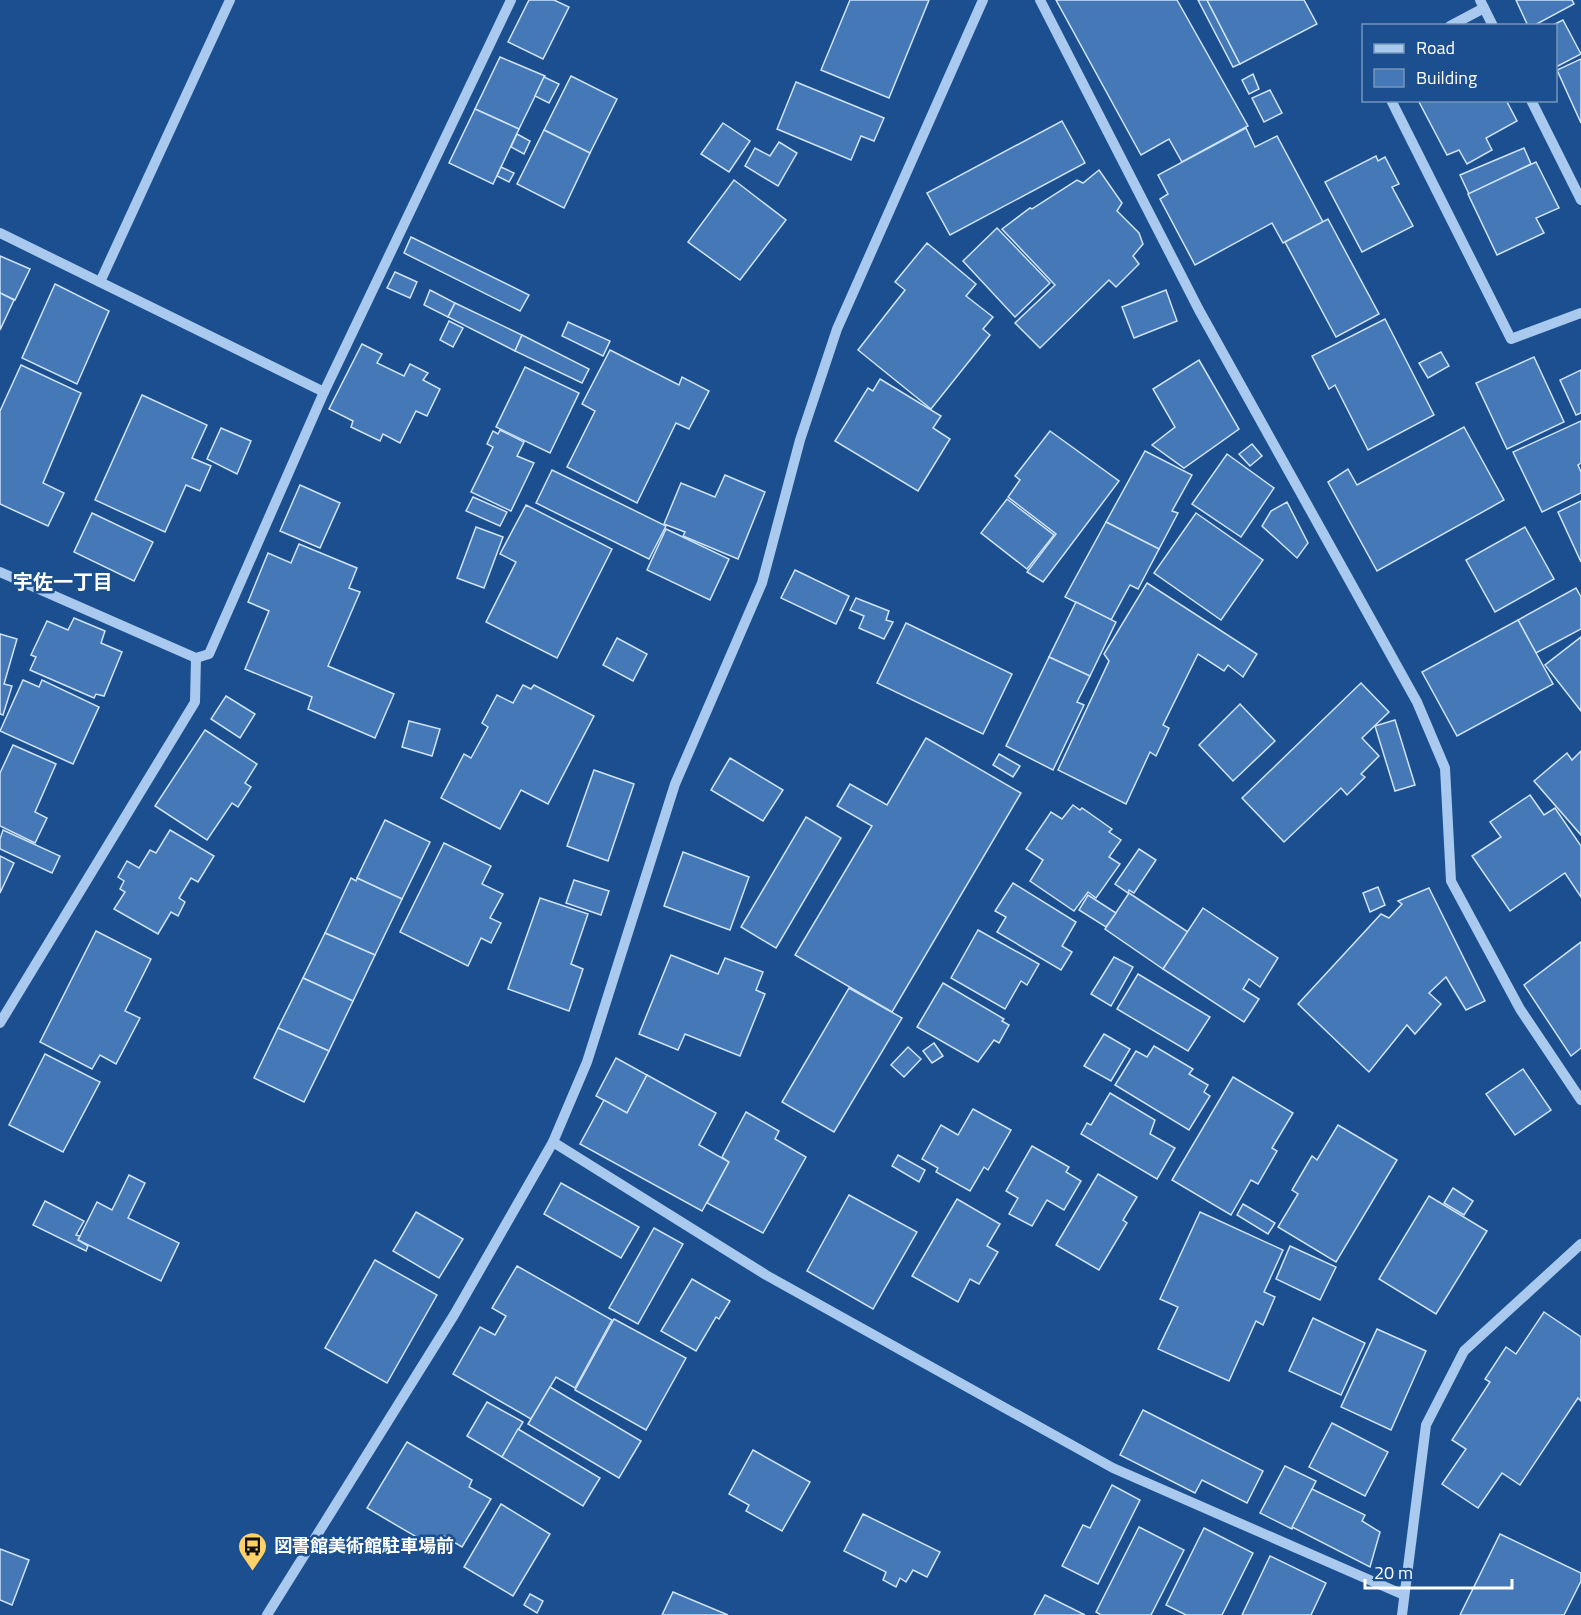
<svg xmlns="http://www.w3.org/2000/svg" width="1581" height="1615" viewBox="0 0 1581 1615" font-family="'Titillium Web','Noto Sans JP',sans-serif">
<style>
.building{fill:#4478b7;stroke:#cfe3fa;stroke-width:1.5}
.lines{fill:none;stroke-linecap:round;stroke-linejoin:round}
.minor{stroke:#a9c9ee;stroke-width:10}
.labels{text-anchor:middle;stroke-width:5;stroke-linejoin:round;paint-order:stroke}
.poi-label{font-size:18px;font-weight:bold;fill:#fff;stroke:#1b4f8f;text-anchor:start}
.neighbourhood-label{font-size:20px;font-weight:bold;fill:#fff;stroke:#1b4f8f}
</style>
<rect width="100%" height="100%" fill="#1b4f8f"/>
<g class="building">
<polygon points="529,0 554,0 569,7 543,59 508,42"/>
<polygon points="850,0 929,0 889,98 821,70"/>
<polygon points="1056,0 1177,0 1248,126 1182,162 1169,139 1141,155"/>
<polygon points="1198,0 1207,0 1240,64 1233,67"/>
<polygon points="1207,0 1304,0 1317,24 1240,64"/>
<polygon points="1516,0 1572,0 1574,4 1533,26 1528,26"/>
<polygon points="1563,20 1581,54 1556,67 1556,26 1551,26"/>
<polygon points="500,57 545,76 519,129 475,109"/>
<polygon points="1581,59 1581,123 1557,70"/>
<polygon points="1253,74 1259,89 1249,94 1242,80"/>
<polygon points="571,76 617,99 590,153 544,130"/>
<polygon points="544,77 559,84 549,103 535,96"/>
<polygon points="796,82 884,118 874,141 861,136 851,160 777,129"/>
<polygon points="1270,90 1282,113 1264,122 1252,98"/>
<polygon points="1418,100 1506,100 1517,121 1486,138 1492,150 1467,164 1459,150 1447,155"/>
<polygon points="475,109 519,129 493,184 449,163"/>
<polygon points="1062,121 1085,163 950,235 927,193"/>
<polygon points="723,123 750,141 729,172 701,154"/>
<polygon points="1246,128 1255,147 1277,136 1323,222 1283,243 1272,223 1195,265 1160,199 1168,194 1158,175"/>
<polygon points="544,130 590,153 564,208 517,184"/>
<polygon points="517,134 530,141 524,154 511,147"/>
<polygon points="779,142 797,153 778,186 745,166 755,148 770,156"/>
<polygon points="1524,148 1531,164 1469,194 1460,175"/>
<polygon points="1376,156 1378,161 1385,157 1399,184 1392,187 1413,226 1362,252 1325,182"/>
<polygon points="1536,162 1559,208 1536,218 1544,233 1497,255 1468,194"/>
<polygon points="501,167 514,173 509,182 497,176"/>
<polygon points="1099,170 1122,203 1117,211 1139,233 1143,244 1133,256 1139,264 1116,287 1109,280 1040,348 1015,323 1055,285 1002,229 1030,208 1032,209 1077,180 1083,183"/>
<polygon points="734,180 786,220 740,280 688,242"/>
<polygon points="1328,219 1379,314 1336,337 1285,242"/>
<polygon points="997,228 1050,283 1015,317 963,261"/>
<polygon points="411,237 529,295 520,311 404,253"/>
<polygon points="927,243 976,284 966,296 993,317 983,329 990,335 931,409 858,350 905,290 895,282"/>
<polygon points="0,256 30,269 15,300 0,293"/>
<polygon points="395,272 417,282 410,298 387,288"/>
<polygon points="55,284 109,311 77,384 22,358"/>
<polygon points="430,290 455,303 448,317 424,305"/>
<polygon points="1166,290 1177,321 1134,338 1122,307"/>
<polygon points="0,293 14,300 0,330"/>
<polygon points="455,303 522,335 515,351 448,317"/>
<polygon points="1385,319 1434,415 1368,450 1335,385 1329,389 1312,356"/>
<polygon points="449,321 463,328 453,347 440,340"/>
<polygon points="568,322 610,341 603,356 562,336"/>
<polygon points="522,335 589,369 582,383 515,351"/>
<polygon points="362,344 382,354 377,363 404,376 410,364 428,373 423,380 440,389 427,416 416,411 400,443 383,434 380,441 351,427 353,421 329,409"/>
<polygon points="610,350 679,385 682,377 709,391 689,429 676,423 637,503 567,467 595,411 582,404"/>
<polygon points="1441,352 1449,366 1428,378 1419,363"/>
<polygon points="1534,357 1564,422 1507,449 1476,383"/>
<polygon points="1199,360 1239,429 1184,468 1152,445 1175,427 1153,389"/>
<polygon points="21,365 81,393 43,483 64,493 48,526 0,504 0,411"/>
<polygon points="525,367 579,393 550,453 496,427"/>
<polygon points="1581,370 1581,413 1576,415 1560,380"/>
<polygon points="880,379 941,416 933,428 950,439 918,491 835,441 868,388 873,391"/>
<polygon points="142,395 207,425 192,458 211,466 200,491 186,485 165,532 95,500"/>
<polygon points="1581,421 1581,463 1578,465 1581,472 1581,493 1542,512 1513,452"/>
<polygon points="1464,427 1504,500 1377,571 1328,482 1348,469 1357,485"/>
<polygon points="221,428 251,441 237,474 207,459"/>
<polygon points="500,430 524,442 517,456 534,463 511,511 471,492 493,447 487,444 493,431 498,434"/>
<polygon points="1050,431 1119,481 1043,582 1027,572 1056,534 1008,497 1020,480 1015,476"/>
<polygon points="1252,444 1262,456 1250,466 1239,454"/>
<polygon points="1145,451 1192,475 1172,511 1178,513 1159,549 1106,522"/>
<polygon points="1227,454 1274,488 1241,537 1192,504"/>
<polygon points="552,470 666,526 649,559 536,503"/>
<polygon points="725,475 765,492 738,559 683,536 685,532 664,524 681,483 715,497"/>
<polygon points="300,485 340,503 320,548 280,531"/>
<polygon points="473,497 507,512 500,526 466,511"/>
<polygon points="1007,499 1054,535 1027,569 981,533"/>
<polygon points="1581,501 1581,562 1558,512"/>
<polygon points="1287,502 1308,543 1297,558 1262,526 1271,511"/>
<polygon points="526,505 612,549 557,658 486,622 516,562 500,554"/>
<polygon points="92,513 153,542 134,581 74,552"/>
<polygon points="1196,513 1263,560 1221,620 1154,573"/>
<polygon points="1106,522 1159,549 1138,589 1130,585 1111,620 1065,597"/>
<polygon points="476,527 503,537 484,588 457,578"/>
<polygon points="1525,527 1554,579 1495,612 1466,560"/>
<polygon points="666,529 729,559 710,600 647,570"/>
<polygon points="299,544 357,568 349,588 360,592 328,666 394,694 375,738 308,709 312,697 245,669 269,611 248,602 268,553 291,563"/>
<polygon points="795,570 849,596 836,624 781,598"/>
<polygon points="1147,583 1257,654 1243,677 1228,665 1224,671 1198,654 1163,725 1169,728 1156,756 1150,752 1126,804 1058,770 1109,661 1104,654"/>
<polygon points="1576,588 1581,597 1581,629 1536,653 1518,620"/>
<polygon points="856,598 889,611 886,620 893,622 884,639 859,628 864,616 850,610"/>
<polygon points="1076,602 1116,622 1090,676 1049,657"/>
<polygon points="74,618 105,631 101,643 122,652 104,696 96,694 94,698 30,670 36,657 31,655 47,621 68,630"/>
<polygon points="1518,620 1553,684 1457,736 1422,672"/>
<polygon points="906,623 1012,674 983,734 877,683"/>
<polygon points="0,634 17,639 4,684 12,686 3,715 0,714"/>
<polygon points="1581,637 1581,711 1545,665"/>
<polygon points="617,638 647,654 633,681 603,665"/>
<polygon points="1049,657 1090,676 1077,702 1084,705 1053,770 1006,746"/>
<polygon points="23,680 39,687 42,680 99,707 73,764 0,731"/>
<polygon points="1361,683 1389,712 1362,738 1379,756 1361,774 1365,777 1347,795 1341,788 1284,842 1242,798"/>
<polygon points="523,685 531,689 534,685 594,716 548,804 521,790 500,829 441,798 464,754 471,758 488,727 482,723 497,695 513,703"/>
<polygon points="226,696 255,714 240,738 211,719"/>
<polygon points="1240,704 1275,741 1233,781 1199,745"/>
<polygon points="1395,720 1415,785 1395,791 1375,726"/>
<polygon points="409,721 440,729 432,756 402,747"/>
<polygon points="205,730 257,764 245,783 251,787 238,807 232,803 207,840 155,806"/>
<polygon points="926,738 1021,793 892,1012 795,955 872,826 837,806 850,784 887,805"/>
<polygon points="13,745 56,764 35,812 47,818 35,843 0,826 0,773"/>
<polygon points="1581,751 1581,835 1534,781 1567,753 1572,760"/>
<polygon points="999,754 1020,766 1013,777 993,765"/>
<polygon points="730,758 783,790 763,821 711,790"/>
<polygon points="594,770 634,784 608,861 567,846"/>
<polygon points="1530,795 1544,815 1555,808 1581,846 1581,897 1565,873 1510,911 1472,856 1501,837 1490,822"/>
<polygon points="1073,805 1080,810 1082,808 1112,829 1109,832 1121,840 1109,857 1120,864 1096,898 1088,892 1074,911 1030,881 1043,860 1026,849 1051,812 1062,819"/>
<polygon points="806,817 841,838 776,948 741,927"/>
<polygon points="385,820 430,842 402,899 357,878"/>
<polygon points="3,830 60,856 52,873 0,849 0,839"/>
<polygon points="170,830 214,856 198,882 191,878 179,898 185,902 178,916 171,912 158,934 114,909 125,892 120,889 124,881 118,877 127,861 139,868 150,850 156,853"/>
<polygon points="444,843 491,866 482,884 503,894 490,918 501,923 491,943 481,938 468,966 400,932"/>
<polygon points="1139,849 1156,860 1134,893 1129,890 1128,893 1115,884"/>
<polygon points="683,852 749,877 730,930 664,906"/>
<polygon points="0,856 14,863 0,893"/>
<polygon points="351,878 356,881 357,878 402,899 375,955 325,933"/>
<polygon points="574,880 609,891 601,915 566,903"/>
<polygon points="1013,883 1076,922 1062,946 1072,952 1061,970 997,932 1006,917 995,911"/>
<polygon points="1378,887 1385,905 1370,912 1363,893"/>
<polygon points="1429,888 1485,1001 1466,1010 1446,977 1429,993 1441,1004 1415,1034 1407,1025 1369,1072 1298,1004 1381,914 1389,918 1402,904 1398,901"/>
<polygon points="1129,893 1188,932 1163,969 1105,929"/>
<polygon points="1088,895 1116,913 1106,927 1079,910"/>
<polygon points="540,898 588,914 571,964 583,969 569,1011 508,989"/>
<polygon points="1203,908 1278,958 1260,987 1249,979 1243,989 1259,999 1244,1022 1163,969"/>
<polygon points="978,930 1039,964 1027,985 1021,981 1005,1009 951,978"/>
<polygon points="96,931 151,959 125,1011 140,1018 116,1064 100,1055 92,1069 40,1042"/>
<polygon points="325,933 375,955 353,1001 303,978"/>
<polygon points="1581,942 1581,1048 1571,1056 1524,985"/>
<polygon points="671,955 718,974 725,958 763,972 756,990 765,994 740,1056 685,1034 678,1050 639,1034"/>
<polygon points="1114,957 1133,967 1111,1006 1091,994"/>
<polygon points="1138,974 1210,1017 1188,1051 1117,1009"/>
<polygon points="303,978 353,1001 329,1051 278,1028"/>
<polygon points="943,983 1004,1019 1002,1021 1009,1025 999,1043 994,1040 978,1062 917,1027"/>
<polygon points="849,988 902,1018 834,1132 782,1102"/>
<polygon points="278,1028 329,1051 304,1102 254,1078"/>
<polygon points="1104,1034 1130,1049 1111,1081 1084,1066"/>
<polygon points="934,1043 943,1056 932,1063 923,1051"/>
<polygon points="1154,1046 1193,1069 1189,1074 1208,1085 1204,1092 1210,1096 1189,1130 1115,1085 1136,1051 1147,1057"/>
<polygon points="908,1047 921,1059 904,1077 891,1065"/>
<polygon points="45,1054 100,1082 63,1152 9,1125"/>
<polygon points="616,1058 647,1075 627,1113 596,1096"/>
<polygon points="1523,1069 1551,1110 1515,1135 1486,1094"/>
<polygon points="647,1075 716,1113 699,1145 729,1162 702,1211 580,1144 604,1100 627,1113"/>
<polygon points="1233,1077 1293,1113 1272,1148 1277,1151 1258,1184 1251,1180 1231,1215 1172,1180"/>
<polygon points="1110,1093 1155,1120 1150,1134 1175,1148 1157,1179 1081,1134 1087,1123 1091,1125"/>
<polygon points="973,1109 1011,1130 988,1170 984,1167 970,1191 936,1172 938,1168 922,1159 941,1125 958,1135"/>
<polygon points="746,1112 779,1131 775,1139 806,1157 763,1233 707,1203 729,1162 722,1157"/>
<polygon points="1338,1125 1397,1160 1336,1262 1278,1227 1298,1194 1292,1190 1312,1156 1317,1160"/>
<polygon points="1032,1146 1069,1167 1066,1172 1081,1181 1064,1210 1047,1200 1032,1226 1009,1214 1018,1198 1006,1191"/>
<polygon points="898,1155 925,1170 919,1182 892,1166"/>
<polygon points="1098,1174 1137,1197 1123,1220 1127,1223 1099,1270 1056,1245"/>
<polygon points="129,1175 145,1183 128,1218 179,1243 161,1281 78,1240 97,1202 112,1210"/>
<polygon points="561,1183 639,1227 621,1258 544,1214"/>
<polygon points="1453,1188 1473,1201 1464,1215 1444,1203"/>
<polygon points="849,1195 917,1232 873,1309 807,1271"/>
<polygon points="1429,1196 1487,1231 1436,1314 1379,1279"/>
<polygon points="957,1199 1000,1224 987,1246 998,1252 979,1284 970,1279 958,1302 912,1276"/>
<polygon points="45,1201 84,1221 76,1235 80,1236 78,1240 88,1246 86,1251 33,1225"/>
<polygon points="1243,1204 1275,1223 1268,1234 1237,1215"/>
<polygon points="416,1212 463,1239 439,1278 393,1251"/>
<polygon points="1200,1212 1283,1250 1264,1292 1275,1297 1263,1325 1256,1321 1229,1381 1158,1349 1178,1307 1160,1299"/>
<polygon points="654,1228 683,1244 638,1324 609,1308"/>
<polygon points="1290,1246 1336,1267 1320,1300 1276,1279"/>
<polygon points="375,1260 437,1295 387,1383 325,1348"/>
<polygon points="517,1266 612,1320 575,1388 556,1377 531,1419 453,1374 480,1327 495,1335 506,1316 492,1308"/>
<polygon points="692,1279 730,1301 719,1319 716,1317 696,1351 661,1331"/>
<polygon points="1544,1312 1581,1337 1581,1401 1578,1398 1520,1485 1502,1473 1478,1508 1442,1484 1466,1449 1452,1440 1490,1382 1485,1379 1506,1347 1516,1354"/>
<polygon points="1313,1318 1365,1343 1341,1395 1289,1371"/>
<polygon points="614,1319 686,1358 646,1430 575,1390"/>
<polygon points="1377,1329 1426,1351 1391,1430 1341,1407"/>
<polygon points="550,1387 641,1441 619,1478 528,1424"/>
<polygon points="487,1402 523,1422 502,1457 467,1436"/>
<polygon points="1143,1410 1263,1471 1247,1503 1202,1480 1195,1493 1120,1455"/>
<polygon points="1332,1423 1388,1452 1365,1496 1309,1467"/>
<polygon points="518,1429 600,1478 583,1506 502,1457"/>
<polygon points="407,1442 472,1480 469,1487 491,1499 462,1547 444,1536 437,1549 367,1508"/>
<polygon points="753,1450 810,1482 782,1531 746,1511 749,1505 729,1494"/>
<polygon points="1285,1466 1316,1481 1292,1529 1260,1513"/>
<polygon points="1112,1485 1140,1500 1098,1584 1062,1566 1083,1525 1090,1528"/>
<polygon points="1312,1489 1365,1515 1362,1521 1380,1532 1370,1567 1292,1527"/>
<polygon points="501,1504 550,1534 513,1596 464,1567"/>
<polygon points="863,1514 940,1552 927,1577 913,1570 906,1582 900,1578 896,1587 883,1580 886,1572 844,1551"/>
<polygon points="1139,1527 1184,1550 1151,1615 1101,1615 1096,1612"/>
<polygon points="1204,1528 1253,1553 1222,1615 1186,1615 1166,1605"/>
<polygon points="1500,1534 1581,1573 1581,1581 1564,1615 1460,1615"/>
<polygon points="0,1549 29,1560 12,1605 0,1600"/>
<polygon points="1270,1556 1326,1583 1311,1615 1242,1615"/>
<polygon points="673,1592 728,1615 662,1615"/>
<polygon points="530,1594 543,1601 537,1613 524,1605"/>
<polygon points="1045,1595 1085,1615 1034,1615"/>
</g>
<g class="lines">
<g class="minor">
<polyline points="1040,0 1199,310 1417,702 1445,768 1451,881 1520,1009 1581,1100"/>
<polyline points="1480,0 1493,26"/>
<polyline points="1450,26 1484,8"/>
<polyline points="1391,100 1511,339 1581,313"/>
<polyline points="1531,100 1581,200"/>
<polyline points="0,233 324,392"/>
<polyline points="100,282 230,0"/>
<polyline points="0,572 196,658 209,654 324,392 511,0"/>
<polyline points="0,1023 195,702 196,658"/>
<polyline points="553,1142 766,1275 1113,1468 1404,1595"/>
<polyline points="267,1615 454,1315 553,1142 587,1062 675,784 762,583 800,440 837,329 983,0"/>
<polyline points="1402,1615 1426,1425 1464,1351 1581,1244"/>
</g>
</g>
<defs>
<symbol id="bus-pin" viewBox="-11 -11 22 30"><path d="M0 17L-7.5 6A9.5 9.5 0 1 1 7.5 6Z" fill="#ffd166" stroke="#1b4f8f"/><path d="M-5-6H5V4H4V6H2V4H-2V6H-4V4H-5ZM-3.5-4V0h7V-4ZM-3.5 1.2v1.5H-2V1.2ZM2 1.2v1.5H3.5V1.2Z" fill="#111"/></symbol>
</defs>
<g fill-rule="evenodd">
<use href="#bus-pin" x="236" y="1530" width="33" height="45"/>
</g>
<g class="labels">
<g class="poi-label">
<text x="274" y="1552">図書館美術館駐車場前</text>
</g>
<g class="neighbourhood-label">
<text x="63" y="589">宇佐一丁目</text>
</g>
</g>
<rect x="1362" y="24" width="195" height="78" fill="#1b4f8f" stroke="#7695bc" stroke-width="1.5"/>
<rect x="1374" y="44" width="30" height="9" fill="#a9c9ee" stroke="#7695bc" stroke-width="1.5"/>
<text x="1416" y="54" font-size="18" fill="#ffffff">Road</text>
<rect x="1374" y="69" width="30" height="18" fill="#4478b7" stroke="#7695bc" stroke-width="1.5"/>
<text x="1416" y="84" font-size="18" fill="#ffffff">Building</text>
<path d="M1365 1579v9h147v-9" fill="none" stroke="#ffffff" stroke-width="3"/>
<text x="1374" y="1579" font-size="18" fill="#ffffff" stroke="#1b4f8f" stroke-width="4.5" paint-order="stroke">20 m</text>
</svg>
